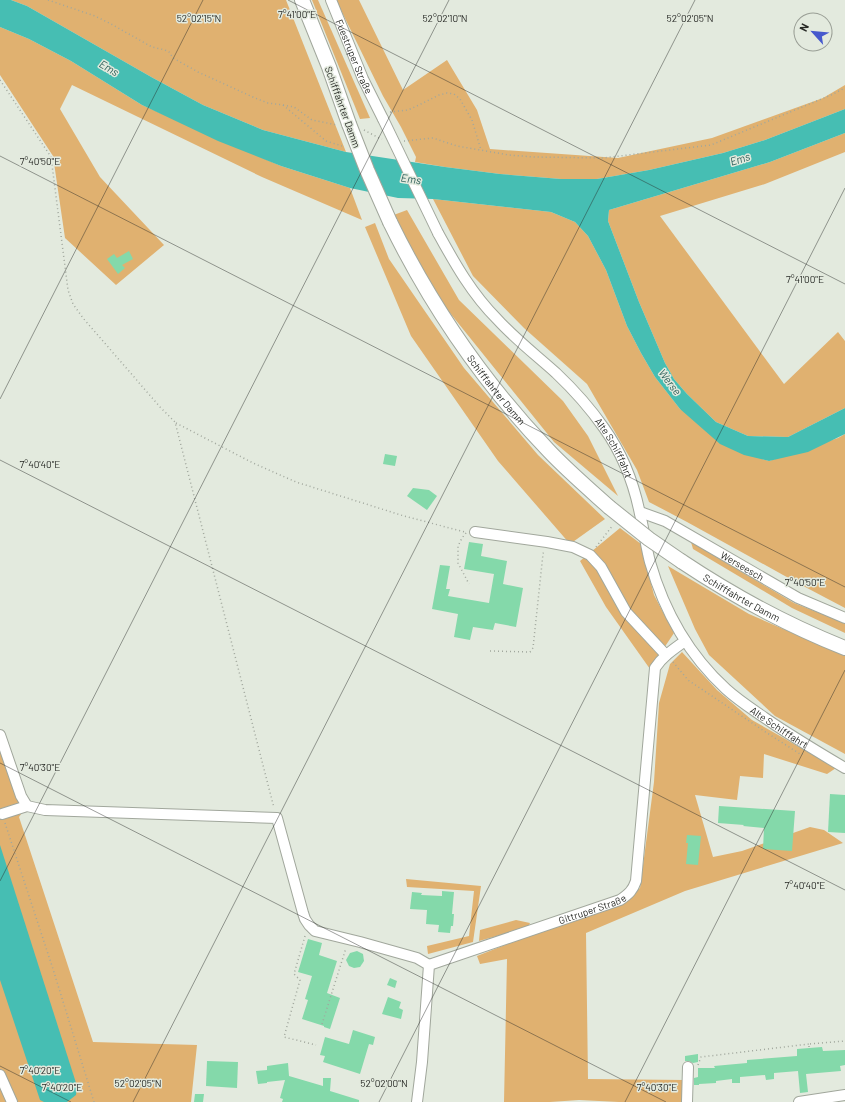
<svg xmlns="http://www.w3.org/2000/svg" width="845" height="1102" viewBox="0 0 845 1102" font-family="Barlow,sans-serif">
<style>
.green{fill:#e0b170}
.water{fill:#46beb3}
.building{fill:#84d9aa}
.lines{fill:none;stroke-linecap:round;stroke-linejoin:round}
.minor-casing{stroke:#a1a79c;stroke-width:12}
.highway-casing{stroke:#a1a79c;stroke-width:16}
.path{stroke:#a1a79d;stroke-width:1.5;stroke-dasharray:1 3;stroke-linecap:butt}
.minor{stroke:#fff;stroke-width:10}
.highway{stroke:#fff;stroke-width:14}
.minor-bridge-casing{stroke:#a1a79c;stroke-width:12;stroke-linecap:butt}
.highway-bridge-casing{stroke:#a1a79c;stroke-width:16;stroke-linecap:butt}
.minor-bridge{stroke:#fff;stroke-width:10}
.highway-bridge{stroke:#fff;stroke-width:14}
.ticks{fill:none;stroke:#292b27;stroke-width:1;stroke-opacity:0.45}
.labels{text-anchor:middle;stroke-width:3;stroke-linejoin:round;paint-order:stroke}
.street-label{font-size:10px;fill:#292b27;stroke:#e3eade}
.water-label{font-size:11px;font-style:italic;fill:#2d5f5a;stroke:#e3eade}
.ticks-label{font-size:10px;text-anchor:middle;fill:#292b27;stroke:#e3eade;stroke-width:3;stroke-linejoin:round;paint-order:stroke}
</style>
<rect width="100%" height="100%" fill="#e3eade"/>
<g class="green">
<polygon points="11,0 286,0 346,152 263,130 203,105 153,78 27,6"/>
<polygon points="312,0 318,0 370,118 360,119"/>
<polygon points="336,0 359,0 403,90 447,60 477,110 490,149 618,158 712,138 823,98 845,85 845,109 765,140 723,153 649,170 597,179 561,179 500,174 445,167 415,162 416,157 401,127 383,96"/>
<polygon points="0,27 29,39 71,61 142,105 281,166 350,188 362,220 262,177 72,85 60,109 100,177 164,245 116,285 65,238 53,156 0,75"/>
<polygon points="845,133 845,152 765,184 660,216 784,384 838,332 845,341 845,408 788,437 748,436 716,422 687,394 674,379 665,363 639,302 608,221 609,210 770,162"/>
<path d="M433,199L551,212L575,222L588,236L606,270L627,326L641,353L655,377L680,409L762,459L769,461L838,438L845,434V608C779,574 715,536 649,502L637,470L587,384L524,328L473,276Z"/>
<polygon points="407,210 459,300 563,401 588,436 618,496 554,442 446,308 391,216"/>
<polygon points="375,223 389,259 464,368 538,455 605,519 570,544 498,461 411,336 365,227"/>
<polygon points="620,528 641,544 654,595 674,633 650,669 606,607 580,561"/>
<polygon points="691,542 794,603 845,623 845,633 792,608 693,549"/>
<polygon points="668,566 749,614 845,656 845,754 775,716 709,655 695,629"/>
<polygon points="682,652 717,690 752,720 836,768 827,774 764,754 763,778 740,776 737,800 695,795 713,857 742,851 810,827 824,830 843,843 685,891 586,933 588,1079 685,1080 685,1102 619,1102 579,1100 550,1102 504,1102 507,959 480,964 477,956 523,938 619,905 640,888 654,782 659,703 670,664"/>
<polygon points="0,729 24,802 27,806 19,817 93,1042 197,1045 191,1102 0,1102"/>
<polygon points="406,879 481,886 473,942 428,954 427,946 469,936 474,891 407,887"/>
<polygon points="516,920 530,923 528,927 479,941 480,930"/>
</g>
<g class="water">
<polygon points="0,0 11,0 27,6 153,78 203,105 263,130 346,152 445,167 500,174 561,179 597,179 649,170 723,153 765,140 845,109 845,133 770,162 609,210 608,221 639,302 665,363 674,379 687,394 716,422 748,436 788,437 845,408 845,434 808,452 769,461 744,455 720,444 680,409 655,377 641,353 627,326 606,270 588,236 575,222 551,212 433,199 398,198 350,188 281,166 218,141 142,105 71,61 29,39 0,27"/>
<polygon points="0,845 77,1086 76,1095 67,1102 44,1102 40,1100 0,980"/>
</g>
<g class="building">
<polygon points="129,251 133,259 122,265 125,268 118,274 107,259 114,254 117,258"/>
<polygon points="385,454 397,456 395,466 383,464"/>
<polygon points="413,488 429,490 437,496 427,510 407,496"/>
<polygon points="469,542 483,544 481,556 507,561 503,584 523,588 516,627 495,623 493,630 473,627 470,640 454,637 458,614 432,609 440,565 450,566 446,589 450,589 448,596 489,603 494,574 464,569"/>
<polygon points="830,794 845,795 845,833 828,832"/>
<polygon points="719,806 795,811 792,851 763,849 764,828 743,826 744,825 718,823"/>
<polygon points="687,835 701,836 698,865 686,864 688,843 686,843"/>
<polygon points="442,891 454,892 452,914 454,914 453,926 451,926 450,933 438,932 439,925 426,924 427,910 410,909 412,892 422,893 421,895 442,896"/>
<polygon points="308,939 322,943 319,955 337,961 327,993 340,998 330,1029 324,1027 324,1026 302,1019 308,1000 305,999 312,976 298,972"/>
<polygon points="357,951 363,954 364,961 360,967 354,968 349,966 346,960 350,953"/>
<polygon points="390,978 397,981 395,988 387,985"/>
<polygon points="388,997 401,1002 399,1008 403,1010 401,1019 382,1014"/>
<polygon points="353,1030 375,1037 373,1045 369,1044 360,1074 323,1062 325,1056 320,1055 325,1037 349,1044"/>
<polygon points="822,1047 823,1051 845,1050 845,1065 840,1066 841,1071 806,1074 808,1092 800,1093 798,1071 774,1073 774,1079 766,1080 765,1075 740,1077 740,1083 732,1083 732,1079 716,1081 716,1083 699,1084 699,1085 694,1085 694,1078 698,1077 698,1068 715,1068 714,1066 747,1063 747,1060 797,1056 797,1049"/>
<polygon points="698,1054 698,1062 693,1063 689,1061 685,1061 685,1056"/>
<polygon points="207,1061 238,1062 237,1088 206,1086"/>
<polygon points="288,1063 289,1076 323,1086 323,1078 331,1078 330,1091 359,1100 359,1102 282,1102 283,1099 280,1098 285,1080 267,1082 267,1083 258,1084 256,1071 267,1070 267,1066"/>
<polygon points="195,1094 204,1094 203,1102 194,1102"/>
</g>
<g class="lines">
<defs>
<g id="minor">
<path id="s1" d="M331,0L363,79L383,119"/>
<path id="s2" d="M438,233C455,264 472,294 497,319C515,339 536,355 556,373C574,390 590,408 604,428C622,453 634,484 640,514C644,530 646,547 650,562C664,611 689,655 726,689C738,700 752,709 765,718C791,736 818,752 845,768"/>
<path id="s3" d="M640,512L665,521L798,598L845,618"/>
<polyline points="475,532 547,542 573,547 590,555 601,567 626,612 666,655"/>
<polyline points="0,735 21,796 27,806"/>
<polyline points="2,814 27,806 45,810 277,818 303,913 305,919 309,925 315,931 360,942 417,958 429,965"/>
<polyline points="0,1075 12,1102"/>
<path id="s4" d="M417,1102L422,1062L429,965L620,900C629,894 633,890 636,881L655,668C663,656 674,649 685,641"/>
<polyline points="687,1102 688,1067"/>
<polyline points="799,1102 845,1095"/>
</g>
<g id="highway">
<polyline points="302,0 329,67 349,124"/>
<path id="s5" d="M390,222C432,308 483,382 549,451C568,471 589,489 609,507"/>
<path id="s6" d="M681,561C732,595 787,625 845,648"/>
</g>
</defs>
<use href="#minor" class="minor-casing"/>
<use href="#highway" class="highway-casing"/>
<g class="path">
<polyline points="48,0 95,16 111,24 152,47 165,50 169,52 173,58 198,72 255,98 268,103 283,105 326,141 342,146"/>
<polyline points="0,80 51,157 68,290 73,304 83,318 160,407 175,422 274,808"/>
<polyline points="283,105 294,107 312,120 337,125"/>
<polyline points="390,112 408,110 419,105 439,95 447,93 454,94 460,99 472,120 481,150"/>
<polyline points="364,130 379,138 382,139"/>
<polyline points="404,141 433,138 457,146 509,155 534,157 603,158 711,145 831,95 845,88"/>
<polyline points="176,423 253,463 296,482 404,516 465,532"/>
<polyline points="466,533 462,538 458,546 458,563 469,584"/>
<polyline points="596,547 613,525"/>
<polyline points="490,651 530,652 533,648 543,554 544,550"/>
<polyline points="673,662 688,680 764,731 800,754 803,754"/>
<polyline points="5,823 53,969 94,1102"/>
<polyline points="305,936 294,974 300,980 284,1037 316,1045"/>
<polyline points="322,1024 346,948"/>
<polyline points="809,1047 809,1044 845,1041"/>
<polyline points="698,1065 701,1057 809,1044"/>
</g>
<use href="#minor" class="minor"/>
<use href="#highway" class="highway"/>
<defs>
<polyline id="minor-bridge" points="383,119 438,233"/>
<g id="highway-bridge">
<polyline points="349,124 367,170 390,222"/>
<polyline points="609,507 649,539 681,561"/>
</g>
</defs>
<use href="#minor-bridge" class="minor-bridge-casing"/>
<use href="#highway-bridge" class="highway-bridge-casing"/>
<use href="#minor-bridge" class="minor-bridge"/>
<use href="#highway-bridge" class="highway-bridge"/>
</g>
<path class="ticks" d="M288,0L845,284M0,156L845,587M0,399L203,0M0,460L845,890M0,763L666,1102M0,881L449,0M0,1066L71,1102M133,1102L695,0M379,1102L845,188M625,1102L845,670"/>
<g class="labels">
<g class="street-label">
<text dy="4" stroke="none"><textPath href="#s1" startOffset="61">Fuestruper Straße</textPath></text>
<text transform="translate(343 107) rotate(70)" y="4">Schifffahrter Damm</text>
<text dy="4" stroke="none"><textPath href="#s5" startOffset="199">Schifffahrter Damm</textPath></text>
<text dy="4" stroke="none"><textPath href="#s2" startOffset="280">Alte Schifffahrt</textPath></text>
<text dy="4" stroke="none"><textPath href="#s3" startOffset="116">Werseesch</textPath></text>
<text dy="4" stroke="none"><textPath href="#s6" startOffset="71">Schifffahrter Damm</textPath></text>
<text dy="4" stroke="none"><textPath href="#s2" startOffset="616">Alte Schifffahrt</textPath></text>
<text dy="4" stroke="none"><textPath href="#s4" startOffset="310">Gittruper Straße</textPath></text>
</g>
<g class="water-label">
<text transform="translate(109 68) rotate(31)" y="4">Ems</text>
<text transform="translate(740 159) rotate(-17)" y="4">Ems</text>
<text transform="translate(411 179) rotate(8)" y="4">Ems</text>
<text transform="translate(670 382) rotate(53)" y="4">Werse</text>
</g>
</g>
<g class="ticks-label">
<text x="297" y="18">7°41'00"E</text>
<text x="199" y="22">52°02'15"N</text>
<text x="445" y="22">52°02'10"N</text>
<text x="690" y="22">52°02'05"N</text>
<text x="40" y="165">7°40'50"E</text>
<text x="805" y="283">7°41'00"E</text>
<text x="40" y="468">7°40'40"E</text>
<text x="805" y="586">7°40'50"E</text>
<text x="40" y="771">7°40'30"E</text>
<text x="805" y="889">7°40'40"E</text>
<text x="40" y="1074">7°40'20"E</text>
<text x="138" y="1087">52°02'05"N</text>
<text x="384" y="1087">52°02'00"N</text>
<text x="62" y="1091">7°40'20"E</text>
<text x="657" y="1091">7°40'30"E</text>
</g>
<g transform="translate(813 32) rotate(297)"><circle r="19" fill="#e3eade" stroke="#999e95"/>
<path d="M0-3L7 15L0 10L-7 15Z" fill="#4659cd"/>
<text y="-6" font-size="11" font-weight="bold" text-anchor="middle" fill="#292b27">N</text>
</g>
</svg>
